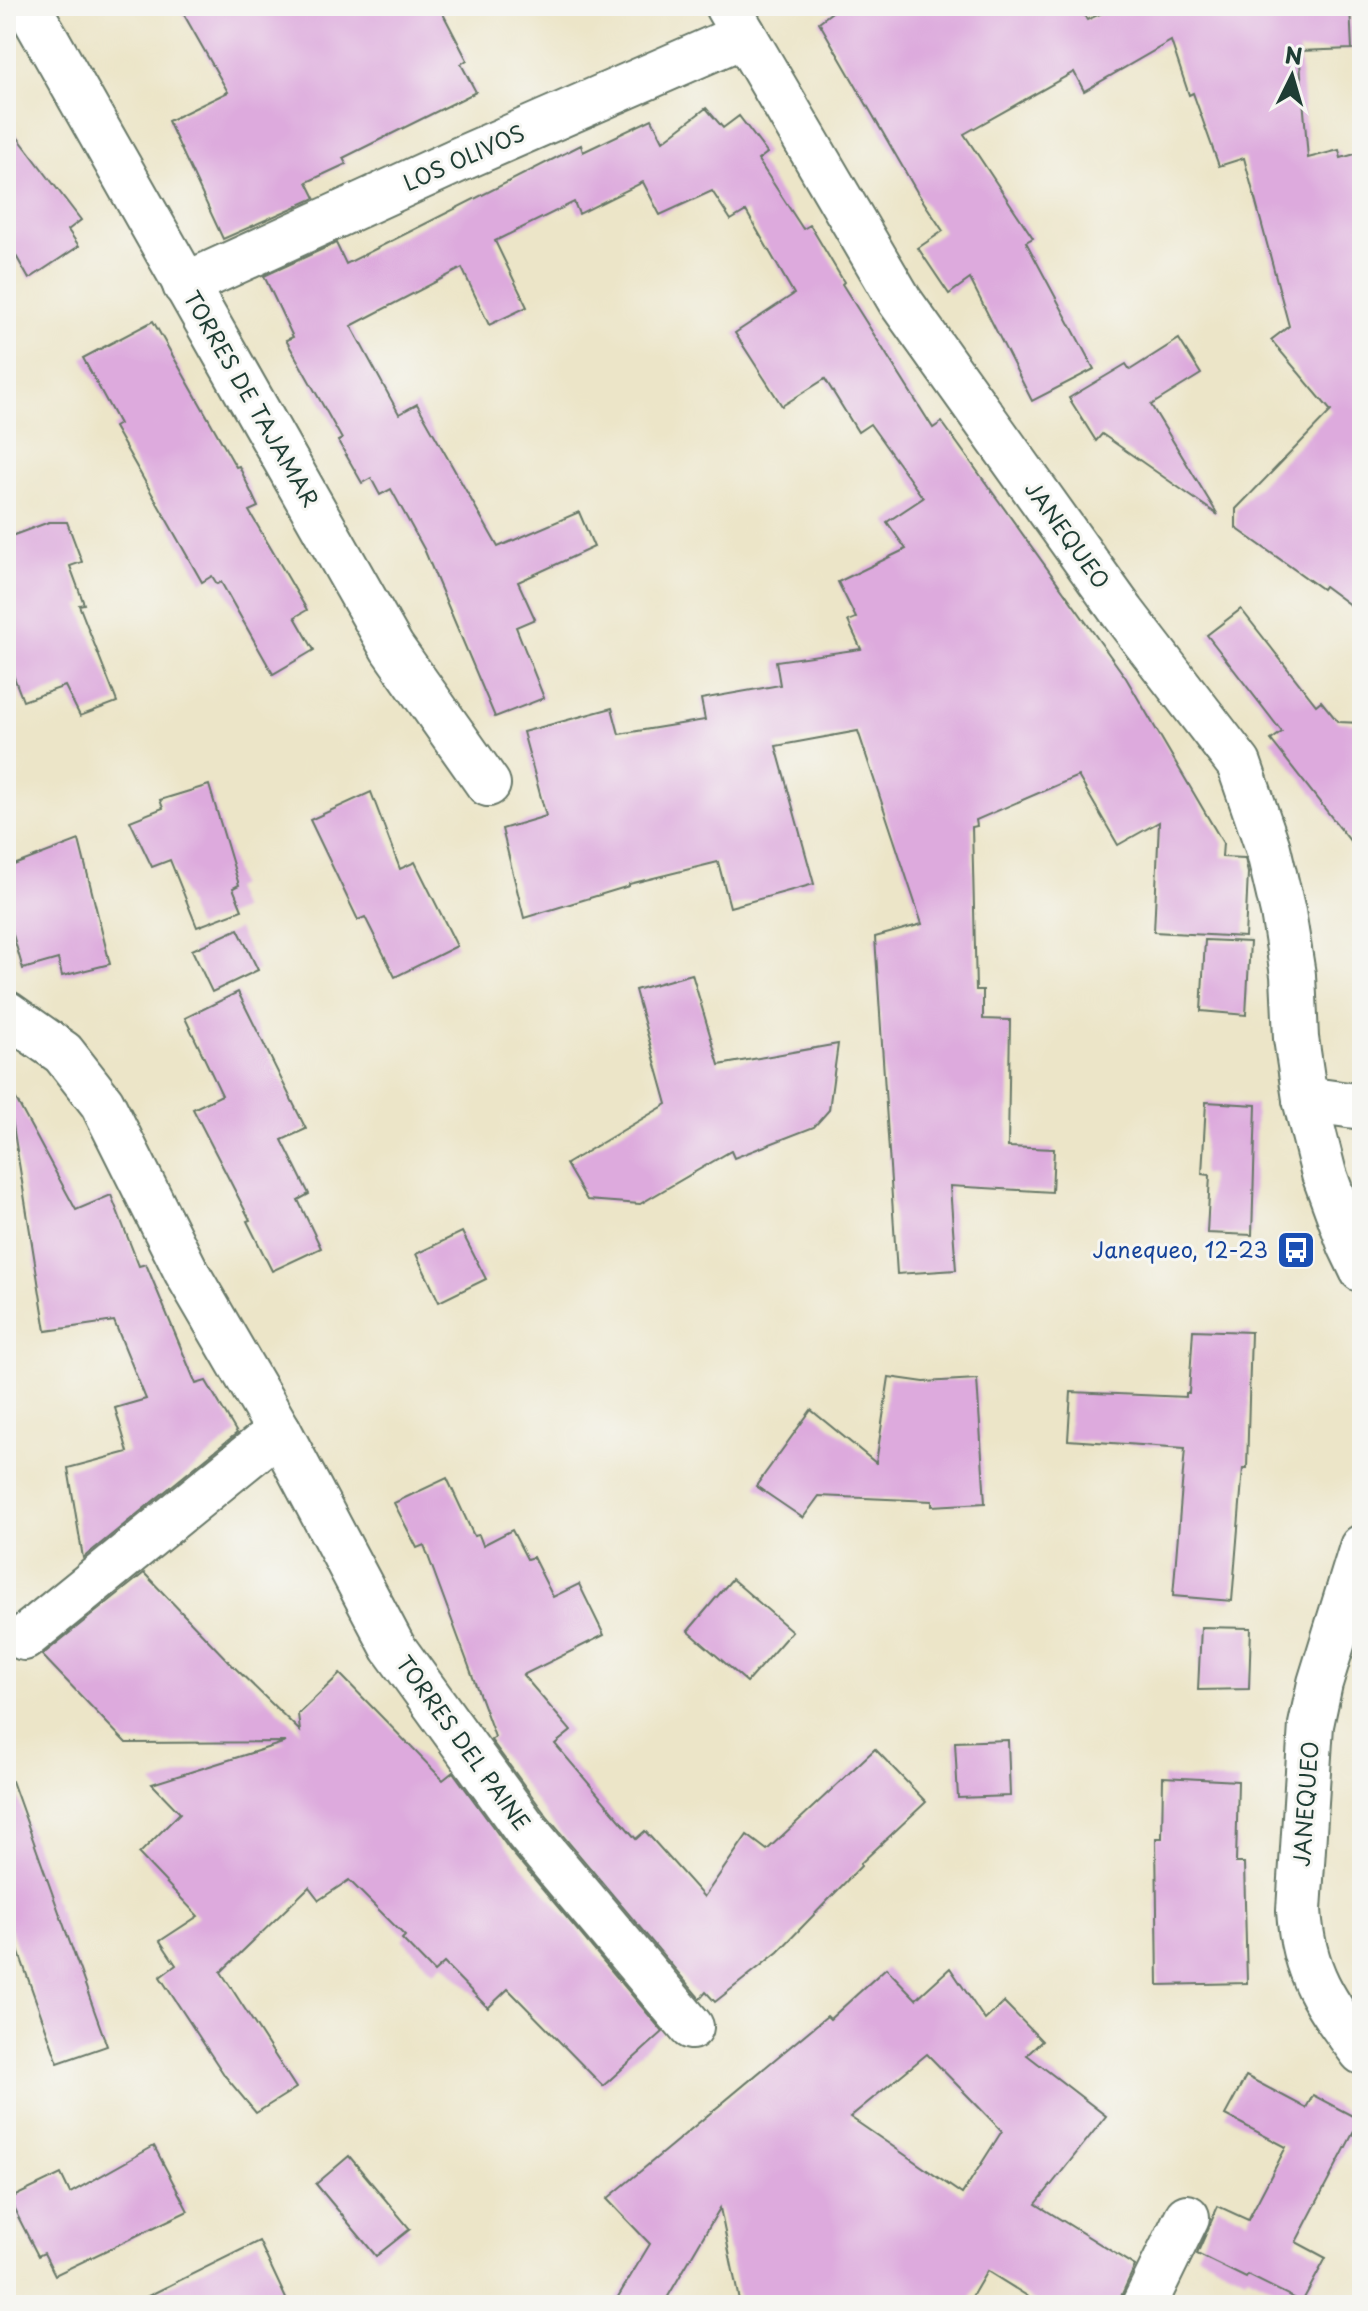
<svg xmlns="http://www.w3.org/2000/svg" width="1368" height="2311" viewBox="0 0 1368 2311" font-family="'Playpen Sans',sans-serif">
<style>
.building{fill:#dad;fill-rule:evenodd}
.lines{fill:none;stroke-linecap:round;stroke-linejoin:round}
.minor-casing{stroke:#677868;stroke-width:48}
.minor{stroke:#fff;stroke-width:44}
.labels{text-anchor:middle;stroke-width:6;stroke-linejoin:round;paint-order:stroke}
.street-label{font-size:22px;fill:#1f3d34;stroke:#f6f6f2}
.transit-label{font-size:22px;fill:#164399;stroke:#f6f6f2;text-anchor:end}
</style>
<rect width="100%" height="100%" fill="#f6f6f2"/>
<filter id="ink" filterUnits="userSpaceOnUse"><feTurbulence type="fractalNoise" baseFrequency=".0125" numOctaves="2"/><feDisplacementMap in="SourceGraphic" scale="16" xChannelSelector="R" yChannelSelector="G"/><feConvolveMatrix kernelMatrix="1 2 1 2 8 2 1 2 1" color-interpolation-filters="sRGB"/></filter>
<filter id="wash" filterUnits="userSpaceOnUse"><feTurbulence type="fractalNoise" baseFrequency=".006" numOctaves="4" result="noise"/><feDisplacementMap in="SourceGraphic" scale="32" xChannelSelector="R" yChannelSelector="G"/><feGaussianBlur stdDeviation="1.8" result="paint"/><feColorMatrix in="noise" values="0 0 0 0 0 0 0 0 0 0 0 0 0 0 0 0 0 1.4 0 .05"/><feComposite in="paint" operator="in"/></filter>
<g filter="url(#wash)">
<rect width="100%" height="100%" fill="#ece5c8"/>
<g id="blocks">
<g class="building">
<polygon points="179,6 439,6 467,60 461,64 476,92 343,158 346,164 307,182 315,198 223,239 168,121 228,92"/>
<polygon points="840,6 1079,6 1087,20 1117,6 1350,6 1352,49 1299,51 1308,158 1339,150 1341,158 1362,152 1362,614 1324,586 1322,589 1236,528 1236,509 1331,411 1271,340 1289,326 1244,158 1219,166 1193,93 1189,95 1171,41 1084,91 1074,72 964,134 1033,238 1026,242 1094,369 1032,401 970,279 949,294 918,248 943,231 917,192 819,22"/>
<polygon points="706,108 723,128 739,116 767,153 758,160 803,229 810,225 844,282 842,284 933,428 942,422 1126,678 1223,843 1222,857 1245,858 1248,873 1245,937 1154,932 1159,822 1118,845 1078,776 976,820 977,826 972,827 976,990 983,990 983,1019 1010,1020 1008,1147 1054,1149 1052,1192 950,1186 956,1270 897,1274 875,937 922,924 858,731 776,746 814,884 730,907 718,862 629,884 629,886 524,918 502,829 546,816 523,732 612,708 619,734 705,720 701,699 780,685 776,661 861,649 848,621 856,618 838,582 906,549 887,522 923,498 870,424 858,432 825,379 782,406 735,333 794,294 746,211 731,220 712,191 660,215 643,182 579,214 574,202 495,241 527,307 489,325 462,268 351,326 399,414 417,404 498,547 579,512 594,547 518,582 535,619 516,627 544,698 495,717 424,549 391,489 380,495 371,478 362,483 338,441 342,439 286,340 293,337 264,276 336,243 346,264 581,145 583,152 652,119 663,141"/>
<polygon points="6,122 81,220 68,230 79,246 29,279 6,238"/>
<polygon points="153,321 236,467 239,466 258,507 249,511 307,610 295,617 314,650 273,674 221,582 217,584 212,576 202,582 114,427 119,424 83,358"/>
<polygon points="1179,339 1201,374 1151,405 1218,515 1102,434 1096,441 1069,398 1126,364 1130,370"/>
<polygon points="49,522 67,522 82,562 70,566 84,604 79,605 117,702 80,716 65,686 23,701 6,656 6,538"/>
<polygon points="1241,609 1316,705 1321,701 1338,722 1362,723 1362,856 1271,740 1282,732 1207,635"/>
<polygon points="209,785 239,885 233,888 242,910 197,927 170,860 152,867 130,821 163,808 160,800"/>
<polygon points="371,792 400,869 415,862 457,946 395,977 365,917 358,920 310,820"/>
<polygon points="79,840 110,964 62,976 58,959 23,969 6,911 6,868"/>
<polygon points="238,929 258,970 212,992 192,950"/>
<polygon points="1205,940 1250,942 1246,1015 1201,1011"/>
<polygon points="692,974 719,1065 838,1044 829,1110 814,1127 734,1158 731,1151 640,1204 587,1200 566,1164 667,1104 635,990"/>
<polygon points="238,992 306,1129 282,1140 309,1194 298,1200 321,1248 272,1271 247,1221 250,1220 193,1109 222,1095 185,1018"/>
<polygon points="16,1099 76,1210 111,1195 139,1266 146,1264 196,1384 206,1381 237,1433 83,1558 68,1468 128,1452 115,1408 146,1399 114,1321 46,1331 9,1101"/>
<polygon points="1206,1102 1256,1105 1252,1235 1207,1233 1210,1175 1202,1174"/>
<polygon points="462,1232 486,1279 439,1302 416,1254"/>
<polygon points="1193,1330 1251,1332 1247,1468 1243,1468 1232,1601 1173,1596 1185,1448 1068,1440 1071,1392 1186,1397 1186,1393 1189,1393"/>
<polygon points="889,1377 924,1382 977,1379 985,1503 932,1506 932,1501 819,1496 803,1518 756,1486 811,1410 876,1463"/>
<polygon points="447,1478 474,1536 479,1535 483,1545 512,1530 527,1559 533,1557 553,1597 579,1584 604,1635 523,1675 571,1731 555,1744 636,1839 645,1831 704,1897 747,1835 767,1850 875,1749 926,1802 860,1864 861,1866 778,1952 715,2002 706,1992 700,1999 548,1818 491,1740 495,1737 424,1545 417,1548 394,1503"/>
<polygon points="144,1573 229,1662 300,1731 298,1714 340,1674 443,1780 453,1772 509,1849 663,2032 603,2086 508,1989 488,2008 444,1963 434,1972 402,1939 405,1936 349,1880 319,1900 309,1887 221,1972 296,2088 256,2113 225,2076 160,1977 176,1965 160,1941 198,1916 139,1854 180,1813 152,1784 286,1742 126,1743 42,1655"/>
<polygon points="732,1579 792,1631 747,1682 688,1631"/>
<polygon points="1201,1627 1251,1628 1249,1689 1198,1690"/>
<polygon points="1008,1740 1010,1796 958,1798 955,1742"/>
<polygon points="1163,1777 1238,1781 1236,1863 1244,1863 1247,1983 1158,1985 1156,1838 1162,1838"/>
<polygon points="12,1781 107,2046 58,2063 6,1916 6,1782"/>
<path d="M886,1968L916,1999L950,1968L985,2020L1004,2002L1042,2041L1027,2055L1106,2116L1036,2204L1135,2266L1122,2294L1119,2305H1042L987,2271L967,2305H740L720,2208L663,2305H613L650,2244L607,2199L827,2016L830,2019ZM927,2054L1002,2131L962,2194L850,2117Z"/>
<polygon points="1246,2076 1306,2108 1313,2095 1360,2120 1296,2242 1326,2258 1302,2302 1248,2275 1246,2278 1197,2254 1218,2206 1248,2220 1286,2147 1225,2115"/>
<polygon points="154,2146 188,2211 55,2275 44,2253 38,2256 9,2199 61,2174 70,2193"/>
<polygon points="349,2156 410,2229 376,2256 316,2184"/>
<polygon points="259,2241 289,2305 130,2305"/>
</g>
</g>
</g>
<g filter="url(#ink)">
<use href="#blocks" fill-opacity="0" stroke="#677868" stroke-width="2"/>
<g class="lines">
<defs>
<g id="minor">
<polyline points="28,6 392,648 488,784"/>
<polyline points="727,6 900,301 1123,613 1239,764 1268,848 1283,912 1293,975 1296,1038 1305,1099 1324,1174 1350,1245 1362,1270"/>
<polyline points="185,285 458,160 744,35"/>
<polyline points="6,1013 63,1053 102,1103 186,1271 279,1431 393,1647 528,1833 691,2027"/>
<polyline points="1305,1099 1362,1107"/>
<path d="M1362,1547L1320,1683L1311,1725L1299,1910C1303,1973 1325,2003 1362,2052"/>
<polyline points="24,1638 279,1431"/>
<polyline points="1144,2305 1187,2217"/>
</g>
</defs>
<use href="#minor" class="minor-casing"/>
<use href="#minor" class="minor"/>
</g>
</g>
<defs>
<symbol id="bus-square" viewBox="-11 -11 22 22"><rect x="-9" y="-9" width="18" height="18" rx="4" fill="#1a4fb4" stroke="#f6f6f2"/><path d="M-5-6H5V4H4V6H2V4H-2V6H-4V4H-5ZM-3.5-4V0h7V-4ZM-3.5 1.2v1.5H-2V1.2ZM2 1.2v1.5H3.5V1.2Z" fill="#fff"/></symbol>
</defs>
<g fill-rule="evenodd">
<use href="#bus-square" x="1274" y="1228" width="44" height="44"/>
</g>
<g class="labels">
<g class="street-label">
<text transform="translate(464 158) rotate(-24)" y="8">LOS OLIVOS</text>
<text transform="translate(251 399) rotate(60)" y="8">TORRES DE TAJAMAR</text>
<text transform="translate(1067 535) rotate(54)" y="8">JANEQUEO</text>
<text transform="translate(463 1743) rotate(54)" y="8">TORRES DEL PAINE</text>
<text transform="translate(1306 1804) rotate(-86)" y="8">JANEQUEO</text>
</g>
<g class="transit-label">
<text x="1268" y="1258">Janequeo, 12-23</text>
</g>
</g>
<rect width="1368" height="2311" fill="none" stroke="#f6f6f2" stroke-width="32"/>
<g transform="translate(1292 76) rotate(5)" stroke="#f6f6f2" stroke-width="6" paint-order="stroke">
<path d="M0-6L14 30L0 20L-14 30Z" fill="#1f3d34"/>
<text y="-12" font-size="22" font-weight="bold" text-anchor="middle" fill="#1f3d34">N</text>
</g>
</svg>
